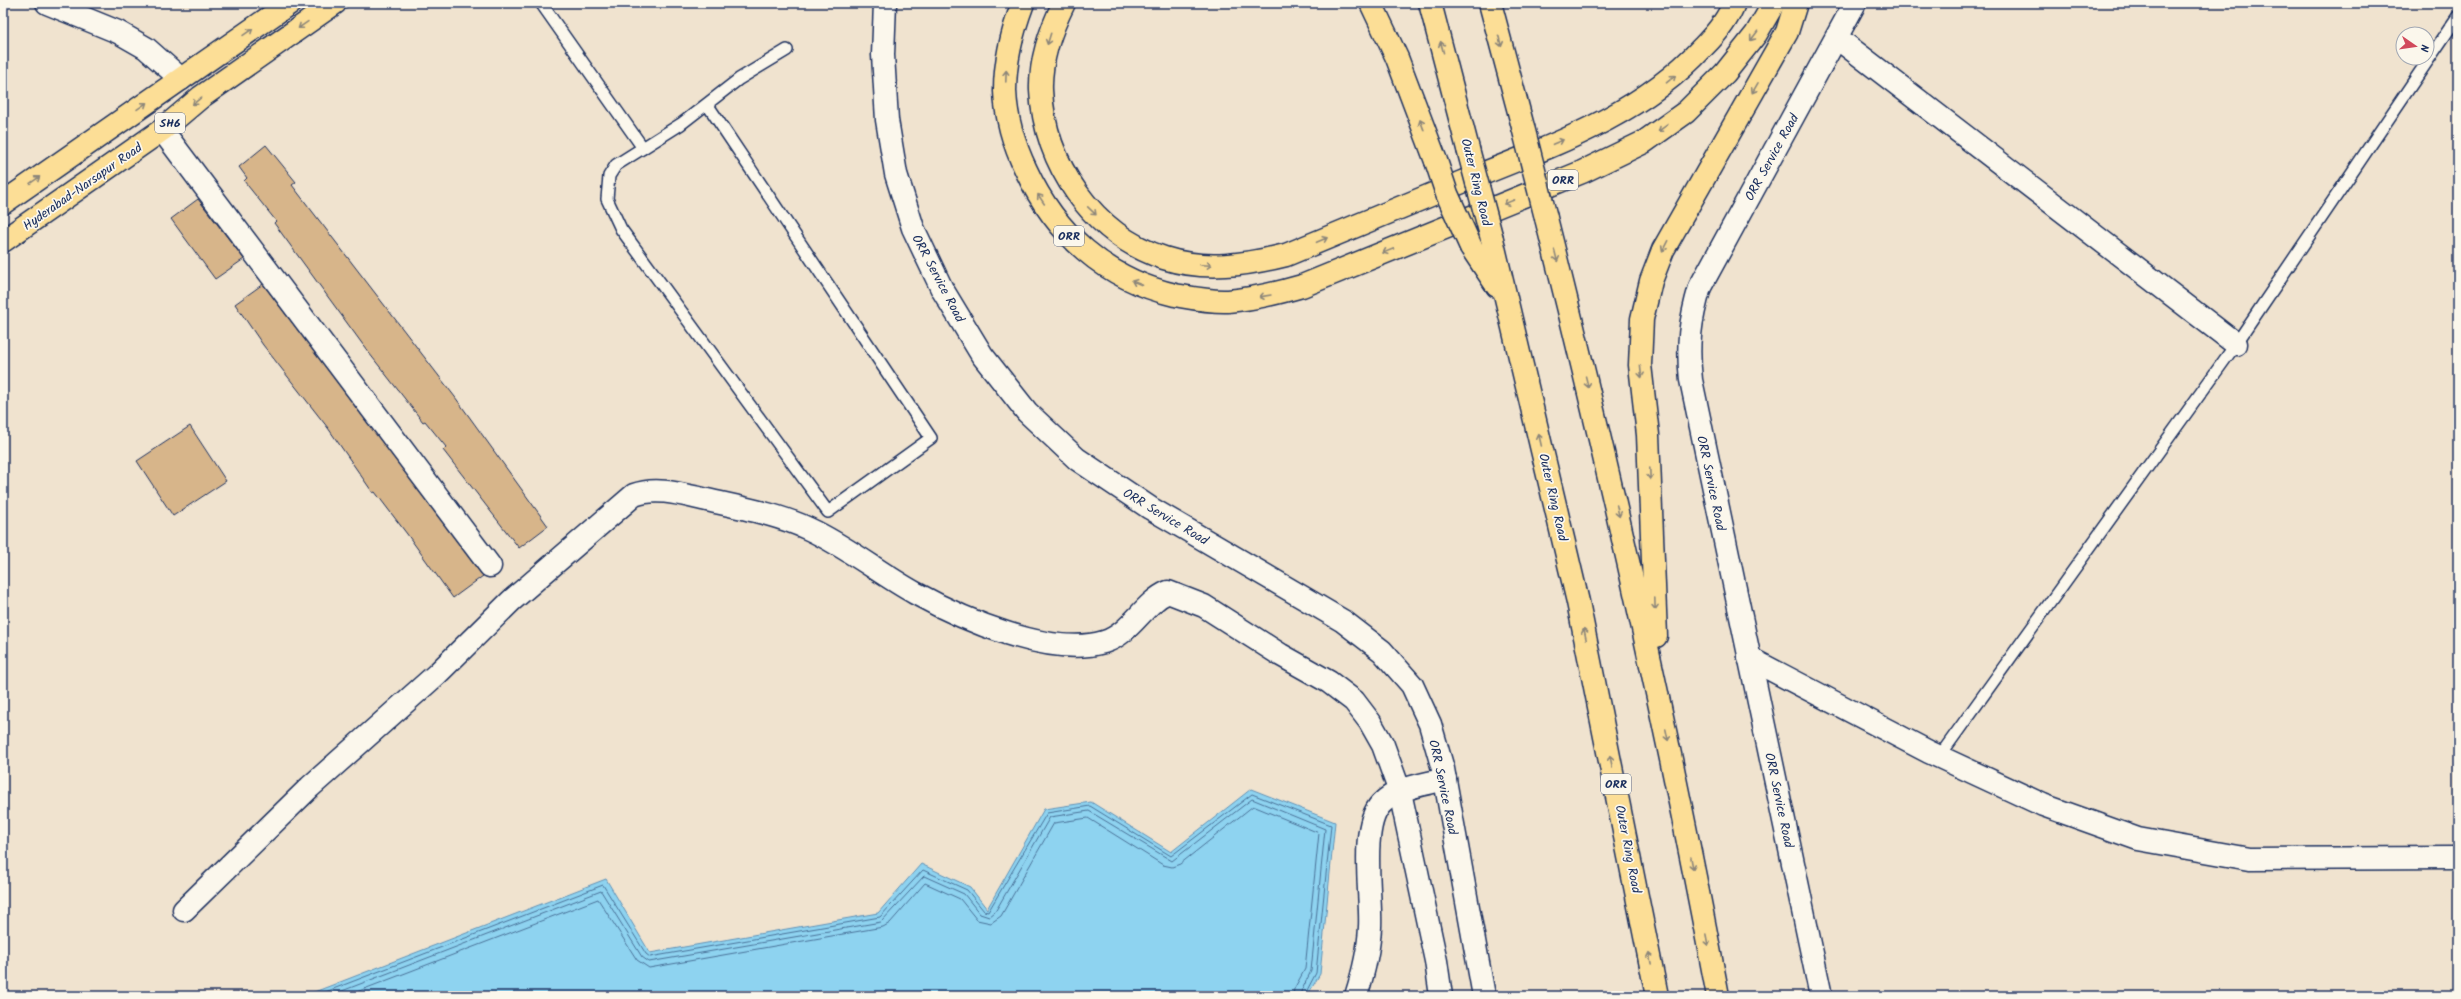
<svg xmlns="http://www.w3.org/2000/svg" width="2461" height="999" viewBox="0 0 2461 999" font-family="Kalam,sans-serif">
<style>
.water{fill:#8ed3f0;stroke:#6091b6}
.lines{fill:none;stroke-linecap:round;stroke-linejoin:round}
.shore{stroke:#497198;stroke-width:1}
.building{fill:#d7b58a;stroke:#1b2f5e}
.lane-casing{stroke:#1b2f5e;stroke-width:14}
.street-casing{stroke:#1b2f5e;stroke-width:25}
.secondary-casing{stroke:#1b2f5e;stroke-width:25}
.primary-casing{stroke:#1b2f5e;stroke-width:25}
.highway-casing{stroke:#1b2f5e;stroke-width:25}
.lane{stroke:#fbf7ec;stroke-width:11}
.street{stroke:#fbf7ec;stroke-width:22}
.secondary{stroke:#fbf7ec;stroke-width:22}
.primary{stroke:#fcde96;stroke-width:22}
.highway{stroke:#fcde96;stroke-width:22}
.highway-bridge-casing{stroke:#1b2f5e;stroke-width:25;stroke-linecap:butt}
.highway-bridge{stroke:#fcde96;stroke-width:22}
.oneway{stroke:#8c867a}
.labels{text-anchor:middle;stroke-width:3.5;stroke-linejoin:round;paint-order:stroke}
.shield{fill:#fbf7ec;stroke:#5e6b89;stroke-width:1}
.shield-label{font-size:12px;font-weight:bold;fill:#1b2f5e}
.street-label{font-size:13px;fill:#1b2f5e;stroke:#fbf7ec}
</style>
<rect width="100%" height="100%" fill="#f0e3cf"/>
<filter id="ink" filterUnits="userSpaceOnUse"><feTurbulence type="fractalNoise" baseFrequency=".025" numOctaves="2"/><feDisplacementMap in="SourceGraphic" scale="8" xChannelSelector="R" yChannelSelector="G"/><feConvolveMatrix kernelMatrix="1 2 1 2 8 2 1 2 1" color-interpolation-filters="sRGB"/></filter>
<g filter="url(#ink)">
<polygon class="water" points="1251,789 1335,822 1320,974 1307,996 304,996 606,879 650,953 878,913 921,864 970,887 987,909 1044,809 1091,802 1171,852"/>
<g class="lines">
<g class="shore">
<polyline points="315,996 603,885 646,954 650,957 880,917 923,870 967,890 984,911 988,912 1047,813 1090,806 1171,856 1252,794 1331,825 1316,973 1304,996"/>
<polyline points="329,996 601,891 642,957 649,962 881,922 924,876 964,894 980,914 989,917 995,912 1050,817 1089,811 1172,861 1252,799 1325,829 1311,971 1299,996"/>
<polyline points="346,996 598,899 637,960 649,968 883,927 890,923 925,883 960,899 977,920 991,923 1001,916 1054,823 1088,818 1163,865 1172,867 1180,864 1253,806 1319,833 1305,969 1294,989 1293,996"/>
</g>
</g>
<g class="building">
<polygon points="266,145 296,182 292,185 455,397 548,526 519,548 443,450 446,447 425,421 423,422 369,353 274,223 276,221 244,181 247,178 239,167"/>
<polygon points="198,199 244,259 215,279 171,219"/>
<polygon points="263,284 483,576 453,598 407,534 375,492 373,493 328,428 263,345 235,304"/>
<polygon points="190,426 226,481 173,516 137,461"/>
</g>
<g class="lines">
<defs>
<g id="lane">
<polyline points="541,3 643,148"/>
<polyline points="707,104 931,438 828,512 621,229 607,199 609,176 616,165 681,124 739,79 787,50"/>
<polyline points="1939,757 2236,344 2458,16"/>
</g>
<g id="street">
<polyline points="47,3 118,32 146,48 181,79"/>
<polyline points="1837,38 2236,344"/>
<polyline points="162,130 490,566"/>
<polyline points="1749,658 1929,752 2043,805 2138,839 2250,859 2458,858"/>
<path d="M184,910L310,787L437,674L511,601L634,495C657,486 684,495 707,500C742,508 777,514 809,529C846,546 879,573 915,593C962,619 1050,658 1104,642C1131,634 1143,603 1168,592L1204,606L1281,655L1329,682L1354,701L1370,722L1383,745L1400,792L1436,961L1441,996"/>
<path d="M1356,996C1363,974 1369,951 1370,927C1372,898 1359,827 1381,804C1397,787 1424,785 1445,779"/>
</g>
<g id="secondary">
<polyline points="885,3 883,55 887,120 896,174 913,228 942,289 982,355 1027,412 1077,459 1150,508 1343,621 1382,651 1412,685 1430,724 1443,769 1484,996"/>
<path d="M1821,996L1691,380C1687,344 1690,321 1700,287L1855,3"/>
</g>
<g id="primary">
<polyline points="3,203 290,3"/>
<polyline points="3,241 162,130 201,97 335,3"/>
</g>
<g id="highway">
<path d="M1023,3C1012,32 1005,60 1005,91C1006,118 1014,145 1026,170C1055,233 1105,279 1175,295C1192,298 1211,302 1228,301C1254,299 1278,293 1302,286L1582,172L1644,142L1686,112L1725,73L1756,34L1774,3"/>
<path d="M1064,3C1051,29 1040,60 1041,90C1044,163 1093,235 1164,258C1204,271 1246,265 1286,255C1345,231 1403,206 1462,182C1548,147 1639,117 1703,47C1715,35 1728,20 1734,3"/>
<polyline points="1371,3 1397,58 1436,161"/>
<polyline points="1430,3 1468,149"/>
<polyline points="1490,3 1523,127"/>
<path d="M1546,218C1611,476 1669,735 1718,996"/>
<polyline points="1492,239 1578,602 1657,996"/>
<polyline points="1471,247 1497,286"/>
<polyline points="1656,636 1648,435 1640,365 1642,319 1651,281 1663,250 1787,32 1796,3"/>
</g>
</defs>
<use href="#lane" class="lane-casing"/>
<use href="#street" class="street-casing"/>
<use href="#secondary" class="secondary-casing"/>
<use href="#primary" class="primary-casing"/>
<use href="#highway" class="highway-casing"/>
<use href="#lane" class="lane"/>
<use href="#street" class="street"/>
<use href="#secondary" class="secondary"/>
<use href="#primary" class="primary"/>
<use href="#highway" class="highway"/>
<defs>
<g id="highway-bridge">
<polyline points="1523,127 1546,218"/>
<polyline points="1468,149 1492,239"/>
<polyline points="1436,161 1447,194 1471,247"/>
</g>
</defs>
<use href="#highway-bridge" class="highway-bridge-casing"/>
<use href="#highway-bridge" class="highway-bridge"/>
</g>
<defs><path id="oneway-shaft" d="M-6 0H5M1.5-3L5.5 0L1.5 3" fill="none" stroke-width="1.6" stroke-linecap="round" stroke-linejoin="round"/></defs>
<g class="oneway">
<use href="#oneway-shaft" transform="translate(303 25) rotate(145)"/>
<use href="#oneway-shaft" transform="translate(248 32) rotate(-35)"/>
<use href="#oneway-shaft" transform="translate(1754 36) rotate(127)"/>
<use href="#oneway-shaft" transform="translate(1049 39) rotate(107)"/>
<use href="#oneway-shaft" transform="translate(1500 41) rotate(75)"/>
<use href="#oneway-shaft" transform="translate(1442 47) rotate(-105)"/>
<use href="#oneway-shaft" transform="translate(1006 76) rotate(-88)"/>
<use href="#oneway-shaft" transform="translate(1671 79) rotate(-40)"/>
<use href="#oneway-shaft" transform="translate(1755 88) rotate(120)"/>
<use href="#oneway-shaft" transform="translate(197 101) rotate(140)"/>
<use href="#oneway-shaft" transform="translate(142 106) rotate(-35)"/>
<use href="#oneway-shaft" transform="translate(1422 125) rotate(-111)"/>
<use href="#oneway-shaft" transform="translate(1663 128) rotate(144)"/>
<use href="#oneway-shaft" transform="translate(1558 142) rotate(-23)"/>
<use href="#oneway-shaft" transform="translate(35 180) rotate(-35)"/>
<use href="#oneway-shaft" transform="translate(1041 199) rotate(-124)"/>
<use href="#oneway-shaft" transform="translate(1509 202) rotate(158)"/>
<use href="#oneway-shaft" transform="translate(1092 211) rotate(44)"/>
<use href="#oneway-shaft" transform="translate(1322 240) rotate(-23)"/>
<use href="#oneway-shaft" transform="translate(1665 246) rotate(117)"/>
<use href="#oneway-shaft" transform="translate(1388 251) rotate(158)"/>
<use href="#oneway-shaft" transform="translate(1556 256) rotate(76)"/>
<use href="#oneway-shaft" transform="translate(1206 265) rotate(3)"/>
<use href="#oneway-shaft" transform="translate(1137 283) rotate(-158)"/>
<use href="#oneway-shaft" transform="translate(1265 296) rotate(170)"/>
<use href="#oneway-shaft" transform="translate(1641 372) rotate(84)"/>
<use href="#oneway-shaft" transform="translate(1587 382) rotate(76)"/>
<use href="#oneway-shaft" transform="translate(1540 440) rotate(-103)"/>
<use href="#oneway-shaft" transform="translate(1650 474) rotate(88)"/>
<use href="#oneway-shaft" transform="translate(1618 511) rotate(77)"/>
<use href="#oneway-shaft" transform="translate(1655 604) rotate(88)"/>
<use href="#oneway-shaft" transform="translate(1585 634) rotate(-102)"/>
<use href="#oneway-shaft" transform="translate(1667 735) rotate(78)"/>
<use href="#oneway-shaft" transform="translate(1611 761) rotate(-102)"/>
<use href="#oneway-shaft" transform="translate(1692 863) rotate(79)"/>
<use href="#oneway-shaft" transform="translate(1707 940) rotate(79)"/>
<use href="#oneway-shaft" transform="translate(1650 958) rotate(-101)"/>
</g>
</g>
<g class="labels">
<g class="shield">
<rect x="155" y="113" width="30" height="20" rx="3"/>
<rect x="1548" y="170" width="30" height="20" rx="3"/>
<rect x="1054" y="226" width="30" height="20" rx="3"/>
<rect x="1601" y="774" width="30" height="20" rx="3"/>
</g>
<g class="shield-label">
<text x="170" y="127">SH6</text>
<text x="1563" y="184">ORR</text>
<text x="1069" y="240">ORR</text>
<text x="1616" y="788">ORR</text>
</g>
<g class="street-label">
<text transform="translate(1771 157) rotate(-61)" y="5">ORR Service Road</text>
<text transform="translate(1477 182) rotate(76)" y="5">Outer Ring Road</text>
<text transform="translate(82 186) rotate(-35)" y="5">Hyderabad-Narsapur Road</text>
<text transform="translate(939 278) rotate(62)" y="5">ORR Service Road</text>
<text transform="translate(1712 483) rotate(78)" y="5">ORR Service Road</text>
<text transform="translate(1554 497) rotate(77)" y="5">Outer Ring Road</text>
<text transform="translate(1166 516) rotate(31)" y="5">ORR Service Road</text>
<text transform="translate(1444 787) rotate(78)" y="5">ORR Service Road</text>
<text transform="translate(1780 800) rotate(78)" y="5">ORR Service Road</text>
<text transform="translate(1629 849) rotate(79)" y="5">Outer Ring Road</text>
</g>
</g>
<rect width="2461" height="999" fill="none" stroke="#fbf7ec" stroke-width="16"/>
<rect x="8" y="8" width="2445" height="983" fill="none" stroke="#1b2f5e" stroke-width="1.5" filter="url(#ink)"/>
<g transform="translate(2415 46) rotate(103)"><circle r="19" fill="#fbf7ec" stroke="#a1a7b3"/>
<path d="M0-3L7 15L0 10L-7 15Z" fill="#d1495b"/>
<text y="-6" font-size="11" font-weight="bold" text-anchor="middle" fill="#1b2f5e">N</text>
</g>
</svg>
